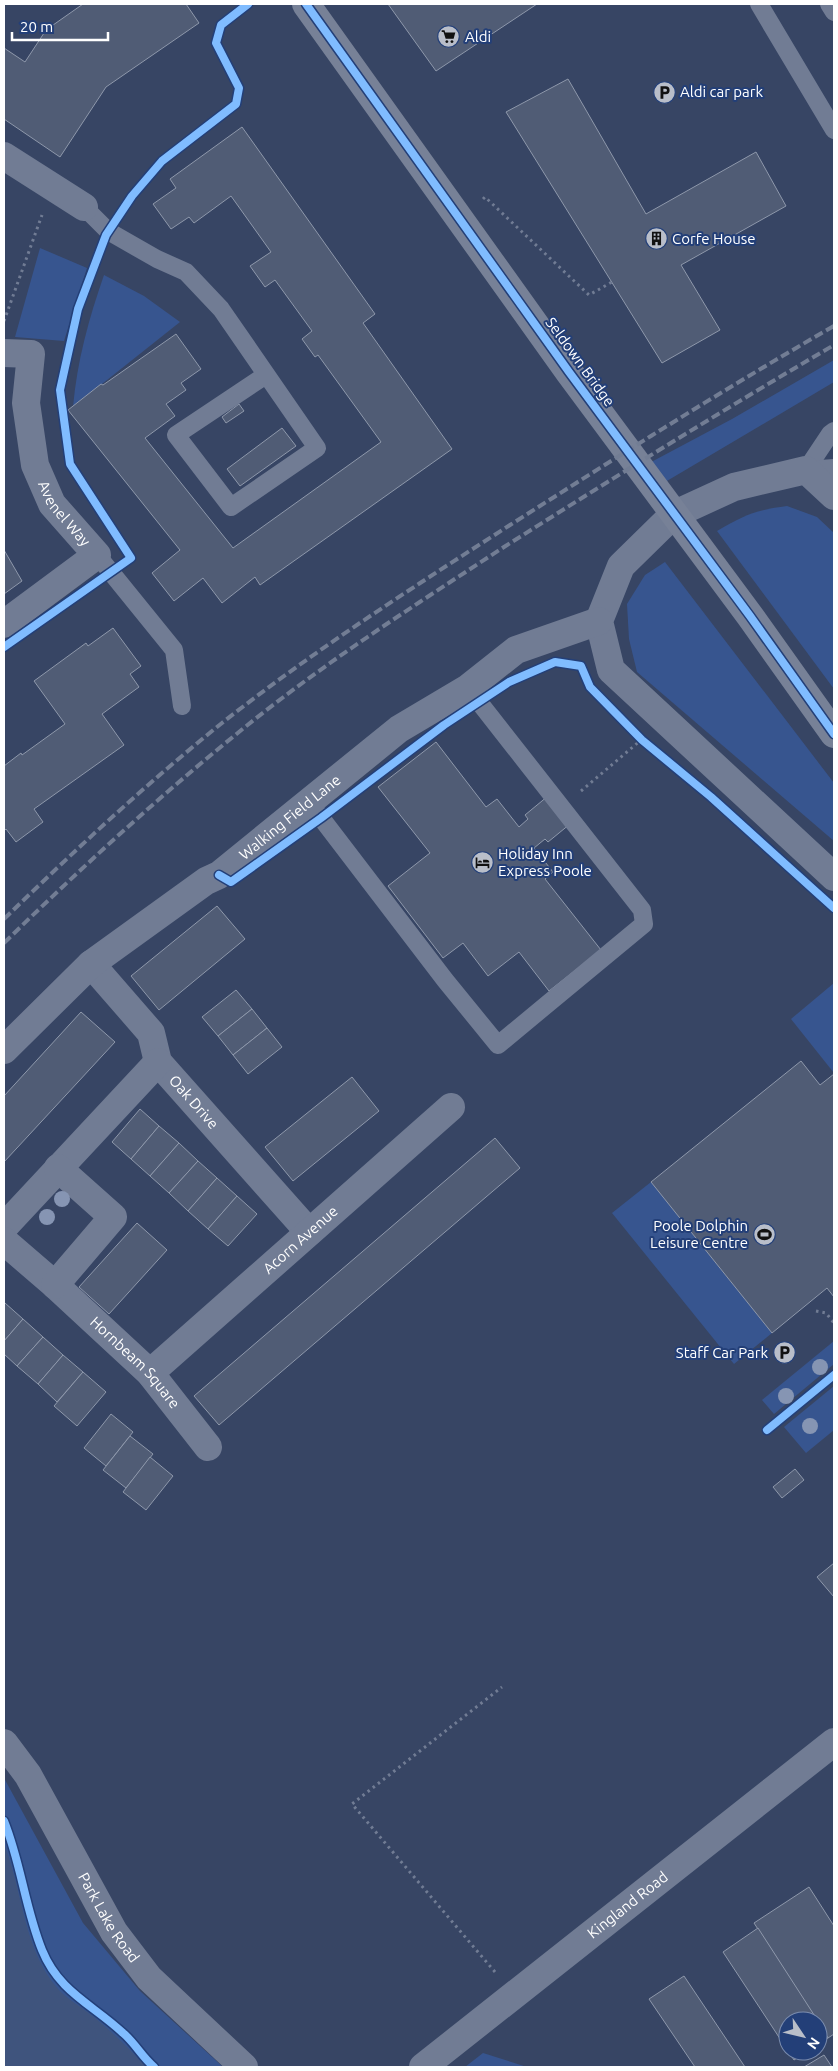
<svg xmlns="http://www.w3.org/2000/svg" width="838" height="2071" viewBox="0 0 838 2071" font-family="Ubuntu,sans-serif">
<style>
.green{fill:#37558f}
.water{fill:#3f547d}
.building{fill:#505c75;stroke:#8e98ab}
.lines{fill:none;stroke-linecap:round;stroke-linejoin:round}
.path{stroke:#717c94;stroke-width:3;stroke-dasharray:2.5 4;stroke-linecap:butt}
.lane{stroke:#717c94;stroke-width:18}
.street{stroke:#717c94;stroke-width:28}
.secondary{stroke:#778197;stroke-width:28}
.rail{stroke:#727d94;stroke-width:4;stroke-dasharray:9 4;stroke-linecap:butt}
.cycleway-casing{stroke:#233f78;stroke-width:11}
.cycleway{stroke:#80bcff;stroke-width:8}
.tree{fill:#8695b3}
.labels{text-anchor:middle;stroke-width:4;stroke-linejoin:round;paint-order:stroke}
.poi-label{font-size:15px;fill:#fff;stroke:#233f78;text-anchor:start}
.street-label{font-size:15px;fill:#fff;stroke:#233f78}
</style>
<rect width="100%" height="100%" fill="#374564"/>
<g class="green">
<polygon points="40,248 87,268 64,341 15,337"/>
<path d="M104,275L144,296L180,322L73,407C77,361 89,318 104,275Z"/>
<polygon points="834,360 834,382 655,488 640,468 732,419"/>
<path d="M787,506L817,517L834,533V689L717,531C744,515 756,510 787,506Z"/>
<polygon points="665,562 834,783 834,841 637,672 629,639 627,604 645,575"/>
<polygon points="834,983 834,1073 791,1019"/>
<polygon points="651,1182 772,1333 734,1364 612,1213"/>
<polygon points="834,1341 834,1364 774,1414 762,1400"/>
<polygon points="834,1386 834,1430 806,1453 784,1427"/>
<polygon points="4,1778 83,1923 140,1991 223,2067 4,2067"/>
<polygon points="483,2053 527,2067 465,2067"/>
</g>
<path class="water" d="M4,1844C23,1891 23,1949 58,1989C68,2000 83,2008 94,2017C113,2033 130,2049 146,2067H4Z"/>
<g class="building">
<polygon points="83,4 186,4 199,23 106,87 60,157 4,119 4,48 25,62 46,30"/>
<polygon points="388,4 537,4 436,71"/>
<polygon points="568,79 646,214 756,152 786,206 681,265 720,330 662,363 506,112"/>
<polygon points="242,127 375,314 363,323 452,449 260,585 255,577 222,603 203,578 174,601 152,573 180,550 68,410 101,384 103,385 176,334 201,369 181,383 186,390 166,404 175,416 145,438 233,548 381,442 318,355 315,357 302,339 312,331 275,280 265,287 250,266 271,252 231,196 194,223 189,217 171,229 153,204 176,188 170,179"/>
<polygon points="239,404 244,411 226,423 222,417"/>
<polygon points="282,428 296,446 240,486 227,469"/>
<polygon points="4,550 22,581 4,594"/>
<polygon points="113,628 141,666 130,674 139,687 102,714 124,745 34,809 43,822 16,842 6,829 4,831 4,766 21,753 22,755 65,724 34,681 86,643 88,646"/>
<polygon points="436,742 486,807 497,799 519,827 528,819 525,815 548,796 570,824 548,842 545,839 534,848 553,872 545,879 601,950 549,991 519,952 488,976 463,943 443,958 388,886 430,853 378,787"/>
<polygon points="217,906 245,939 159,1010 131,976"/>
<polygon points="236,990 252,1009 218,1036 202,1017"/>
<polygon points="252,1009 267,1028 233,1055 218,1036"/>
<polygon points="81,1012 115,1042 4,1162 4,1096"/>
<polygon points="267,1028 282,1047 248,1074 233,1055"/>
<polygon points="801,1061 820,1085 834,1074 834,1297 827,1288 772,1333 651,1182"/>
<polygon points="352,1077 379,1111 293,1181 265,1147"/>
<polygon points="140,1109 159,1126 131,1159 112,1142"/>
<polygon points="159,1126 179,1143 150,1176 131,1159"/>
<polygon points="495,1138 520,1168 219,1425 194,1396"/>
<polygon points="179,1143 198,1161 169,1193 150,1176"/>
<polygon points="198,1161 217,1178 188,1211 169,1193"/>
<polygon points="217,1178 237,1196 208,1229 188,1211"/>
<polygon points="237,1196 257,1214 228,1246 208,1229"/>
<polygon points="137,1223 167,1250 109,1314 79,1287"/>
<polygon points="5,1303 23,1319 4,1341 4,1305"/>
<polygon points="23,1319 43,1337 17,1366 4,1354 4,1341"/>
<polygon points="43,1337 63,1355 38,1384 17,1366"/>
<polygon points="63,1355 83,1372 57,1402 38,1384"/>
<polygon points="83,1372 106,1392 77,1426 54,1406"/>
<polygon points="111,1414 133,1432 106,1466 84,1448"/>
<polygon points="130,1436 153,1454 126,1488 103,1470"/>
<polygon points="150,1457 173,1476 146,1510 123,1492"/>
<polygon points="795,1469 804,1480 782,1498 773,1487"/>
<polygon points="834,1563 834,1597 817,1577"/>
<polygon points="809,1887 834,1926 834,2034 828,2038 754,1923"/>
<polygon points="758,1928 818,2021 788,2021 788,2051 808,2051 794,2060 723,1952"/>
<polygon points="684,1976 745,2067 695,2067 649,1999"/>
<polygon points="818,2022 828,2038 818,2044"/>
<polygon points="824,2055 832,2067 804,2067"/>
</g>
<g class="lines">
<g class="path">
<polyline points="483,199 485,197 589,295 612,282"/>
<polyline points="4,321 42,215"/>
<polyline points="581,791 641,740"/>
<polyline points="816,1311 826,1313 834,1323"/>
<polyline points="495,1972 352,1804 502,1687"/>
</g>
<g class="lane">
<polyline points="759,4 834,130"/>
<polyline points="829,4 834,12"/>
<polyline points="84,207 108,231 157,259 186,272 221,309 317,448 231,507 176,435 266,375"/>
<polyline points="806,470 830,434 834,431"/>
<polyline points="806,470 834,468"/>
<polyline points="97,555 174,650 182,706"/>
<polyline points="309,802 445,980 498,1045 644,924 642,910 468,688"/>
</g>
<g class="street">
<polyline points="4,156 84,207"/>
<path id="s1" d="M4,353L31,354L26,403L35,465L52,504L97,555L4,624"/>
<polyline points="834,496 806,470 734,487 673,515 621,566 599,621 611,670 834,877"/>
<path id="s2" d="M91,964L151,1033L158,1062L309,1232"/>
<path id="s3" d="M4,1050L91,964L206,881L219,875L399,729L468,688L516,650L599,621"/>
<polyline points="4,1227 158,1062"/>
<path id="s4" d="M4,1241L55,1285L150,1373L208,1447"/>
<polyline points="55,1285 113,1217 58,1168"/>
<path id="s5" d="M150,1373L451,1107"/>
<path id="s6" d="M4,1743L28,1775L114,1932L149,1978L244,2067"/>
<path id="s7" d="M423,2067L834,1742"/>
</g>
<polyline class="secondary" points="306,4 569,372 750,616 834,734"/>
<g class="rail">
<path d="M4,919C74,851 146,784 222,723C313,651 412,588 510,525C617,457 724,389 834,326"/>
<path d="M4,943C78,871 154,801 234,736C319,666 412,607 504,547C613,478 723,410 834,345"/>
</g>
<defs>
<g id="cycleway">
<polyline points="306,4 569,372 750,616 834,734"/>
<polyline points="4,647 131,558 70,464 60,390 78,309 106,235 132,196 162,161 236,104 239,88 216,43 221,25 248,4"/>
<polyline points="219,875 231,882 321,818 444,725 509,682 555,662 581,666 590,687 642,740 711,797 834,908"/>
<polyline points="767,1430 834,1375"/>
<path d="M4,1821C21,1863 25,1908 42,1950C59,1992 92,2004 123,2033C135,2043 142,2057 154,2067"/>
</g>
</defs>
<use href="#cycleway" class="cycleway-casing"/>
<use href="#cycleway" class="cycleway"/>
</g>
<g class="tree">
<circle cx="62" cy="1199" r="8"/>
<circle cx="47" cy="1217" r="8"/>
<circle cx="820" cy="1367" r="8"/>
<circle cx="786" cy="1396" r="8"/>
<circle cx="810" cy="1426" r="8"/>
</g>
<defs>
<symbol id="supermarket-disc" viewBox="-11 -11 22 22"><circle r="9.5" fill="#b9bec9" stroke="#233f78"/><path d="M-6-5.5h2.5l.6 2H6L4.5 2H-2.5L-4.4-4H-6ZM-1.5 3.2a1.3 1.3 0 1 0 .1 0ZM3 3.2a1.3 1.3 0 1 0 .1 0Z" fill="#111"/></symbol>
<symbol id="parking-disc" viewBox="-11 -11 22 22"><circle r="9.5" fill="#b9bec9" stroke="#233f78"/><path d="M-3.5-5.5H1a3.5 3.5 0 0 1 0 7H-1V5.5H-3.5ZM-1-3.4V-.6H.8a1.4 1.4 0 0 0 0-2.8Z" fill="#111"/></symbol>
<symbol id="building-disc" viewBox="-11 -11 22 22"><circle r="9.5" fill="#b9bec9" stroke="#233f78"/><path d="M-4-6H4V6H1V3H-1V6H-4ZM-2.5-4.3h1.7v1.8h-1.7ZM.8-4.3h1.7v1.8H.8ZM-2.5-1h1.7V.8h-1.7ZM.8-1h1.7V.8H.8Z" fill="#111"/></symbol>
<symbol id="hotel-disc" viewBox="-11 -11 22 22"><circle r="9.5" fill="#b9bec9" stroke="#233f78"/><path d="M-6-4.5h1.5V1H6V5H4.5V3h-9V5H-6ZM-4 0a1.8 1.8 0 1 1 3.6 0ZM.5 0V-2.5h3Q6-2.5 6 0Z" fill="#111"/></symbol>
<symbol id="stadium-disc" viewBox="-11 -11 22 22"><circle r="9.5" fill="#b9bec9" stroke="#233f78"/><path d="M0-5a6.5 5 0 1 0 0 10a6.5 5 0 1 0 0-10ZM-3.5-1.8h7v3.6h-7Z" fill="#111"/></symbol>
</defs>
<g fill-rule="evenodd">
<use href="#supermarket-disc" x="436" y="24" width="25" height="25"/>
<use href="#parking-disc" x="652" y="80" width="25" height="25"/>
<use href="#building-disc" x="644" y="226" width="25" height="25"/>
<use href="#hotel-disc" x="470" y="850" width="25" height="25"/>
<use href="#stadium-disc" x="752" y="1222" width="25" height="25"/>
<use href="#parking-disc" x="772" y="1340" width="25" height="25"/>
</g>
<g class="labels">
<g class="poi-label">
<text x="465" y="42">Aldi</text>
<text x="680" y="97">Aldi car park</text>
<text x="672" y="244">Corfe House</text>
<text x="498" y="859">Holiday Inn<tspan x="498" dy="17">Express Poole</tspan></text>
<text x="748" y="1231" text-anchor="end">Poole Dolphin<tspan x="748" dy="17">Leisure Centre</tspan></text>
<text x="768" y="1358" text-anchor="end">Staff Car Park</text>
</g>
<g class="street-label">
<text transform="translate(580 362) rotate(54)" y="5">Seldown Bridge</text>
<text dy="5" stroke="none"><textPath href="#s1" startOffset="196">Avenel Way</textPath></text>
<text dy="5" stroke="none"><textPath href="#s3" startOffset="370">Walking Field Lane</textPath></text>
<text dy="5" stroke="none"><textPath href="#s2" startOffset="175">Oak Drive</textPath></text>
<text dy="5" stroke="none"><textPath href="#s5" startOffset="201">Acorn Avenue</textPath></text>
<text dy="5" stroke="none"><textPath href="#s4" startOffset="179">Hornbeam Square</textPath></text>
<text dy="5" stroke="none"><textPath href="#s7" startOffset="261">Kingland Road</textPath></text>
<text dy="5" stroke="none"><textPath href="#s6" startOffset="204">Park Lake Road</textPath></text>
</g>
</g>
<rect width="838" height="2071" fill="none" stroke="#ffffff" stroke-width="10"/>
<g transform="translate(803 2036) rotate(125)"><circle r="24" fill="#233f78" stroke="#7b8cae"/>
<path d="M0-4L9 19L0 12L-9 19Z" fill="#b9bec9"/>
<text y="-8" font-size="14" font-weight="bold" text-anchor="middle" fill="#ffffff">N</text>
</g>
<path d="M12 32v8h96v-8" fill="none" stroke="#ffffff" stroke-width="2.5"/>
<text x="20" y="32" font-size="15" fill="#ffffff" stroke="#233f78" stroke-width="4" paint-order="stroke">20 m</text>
</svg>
